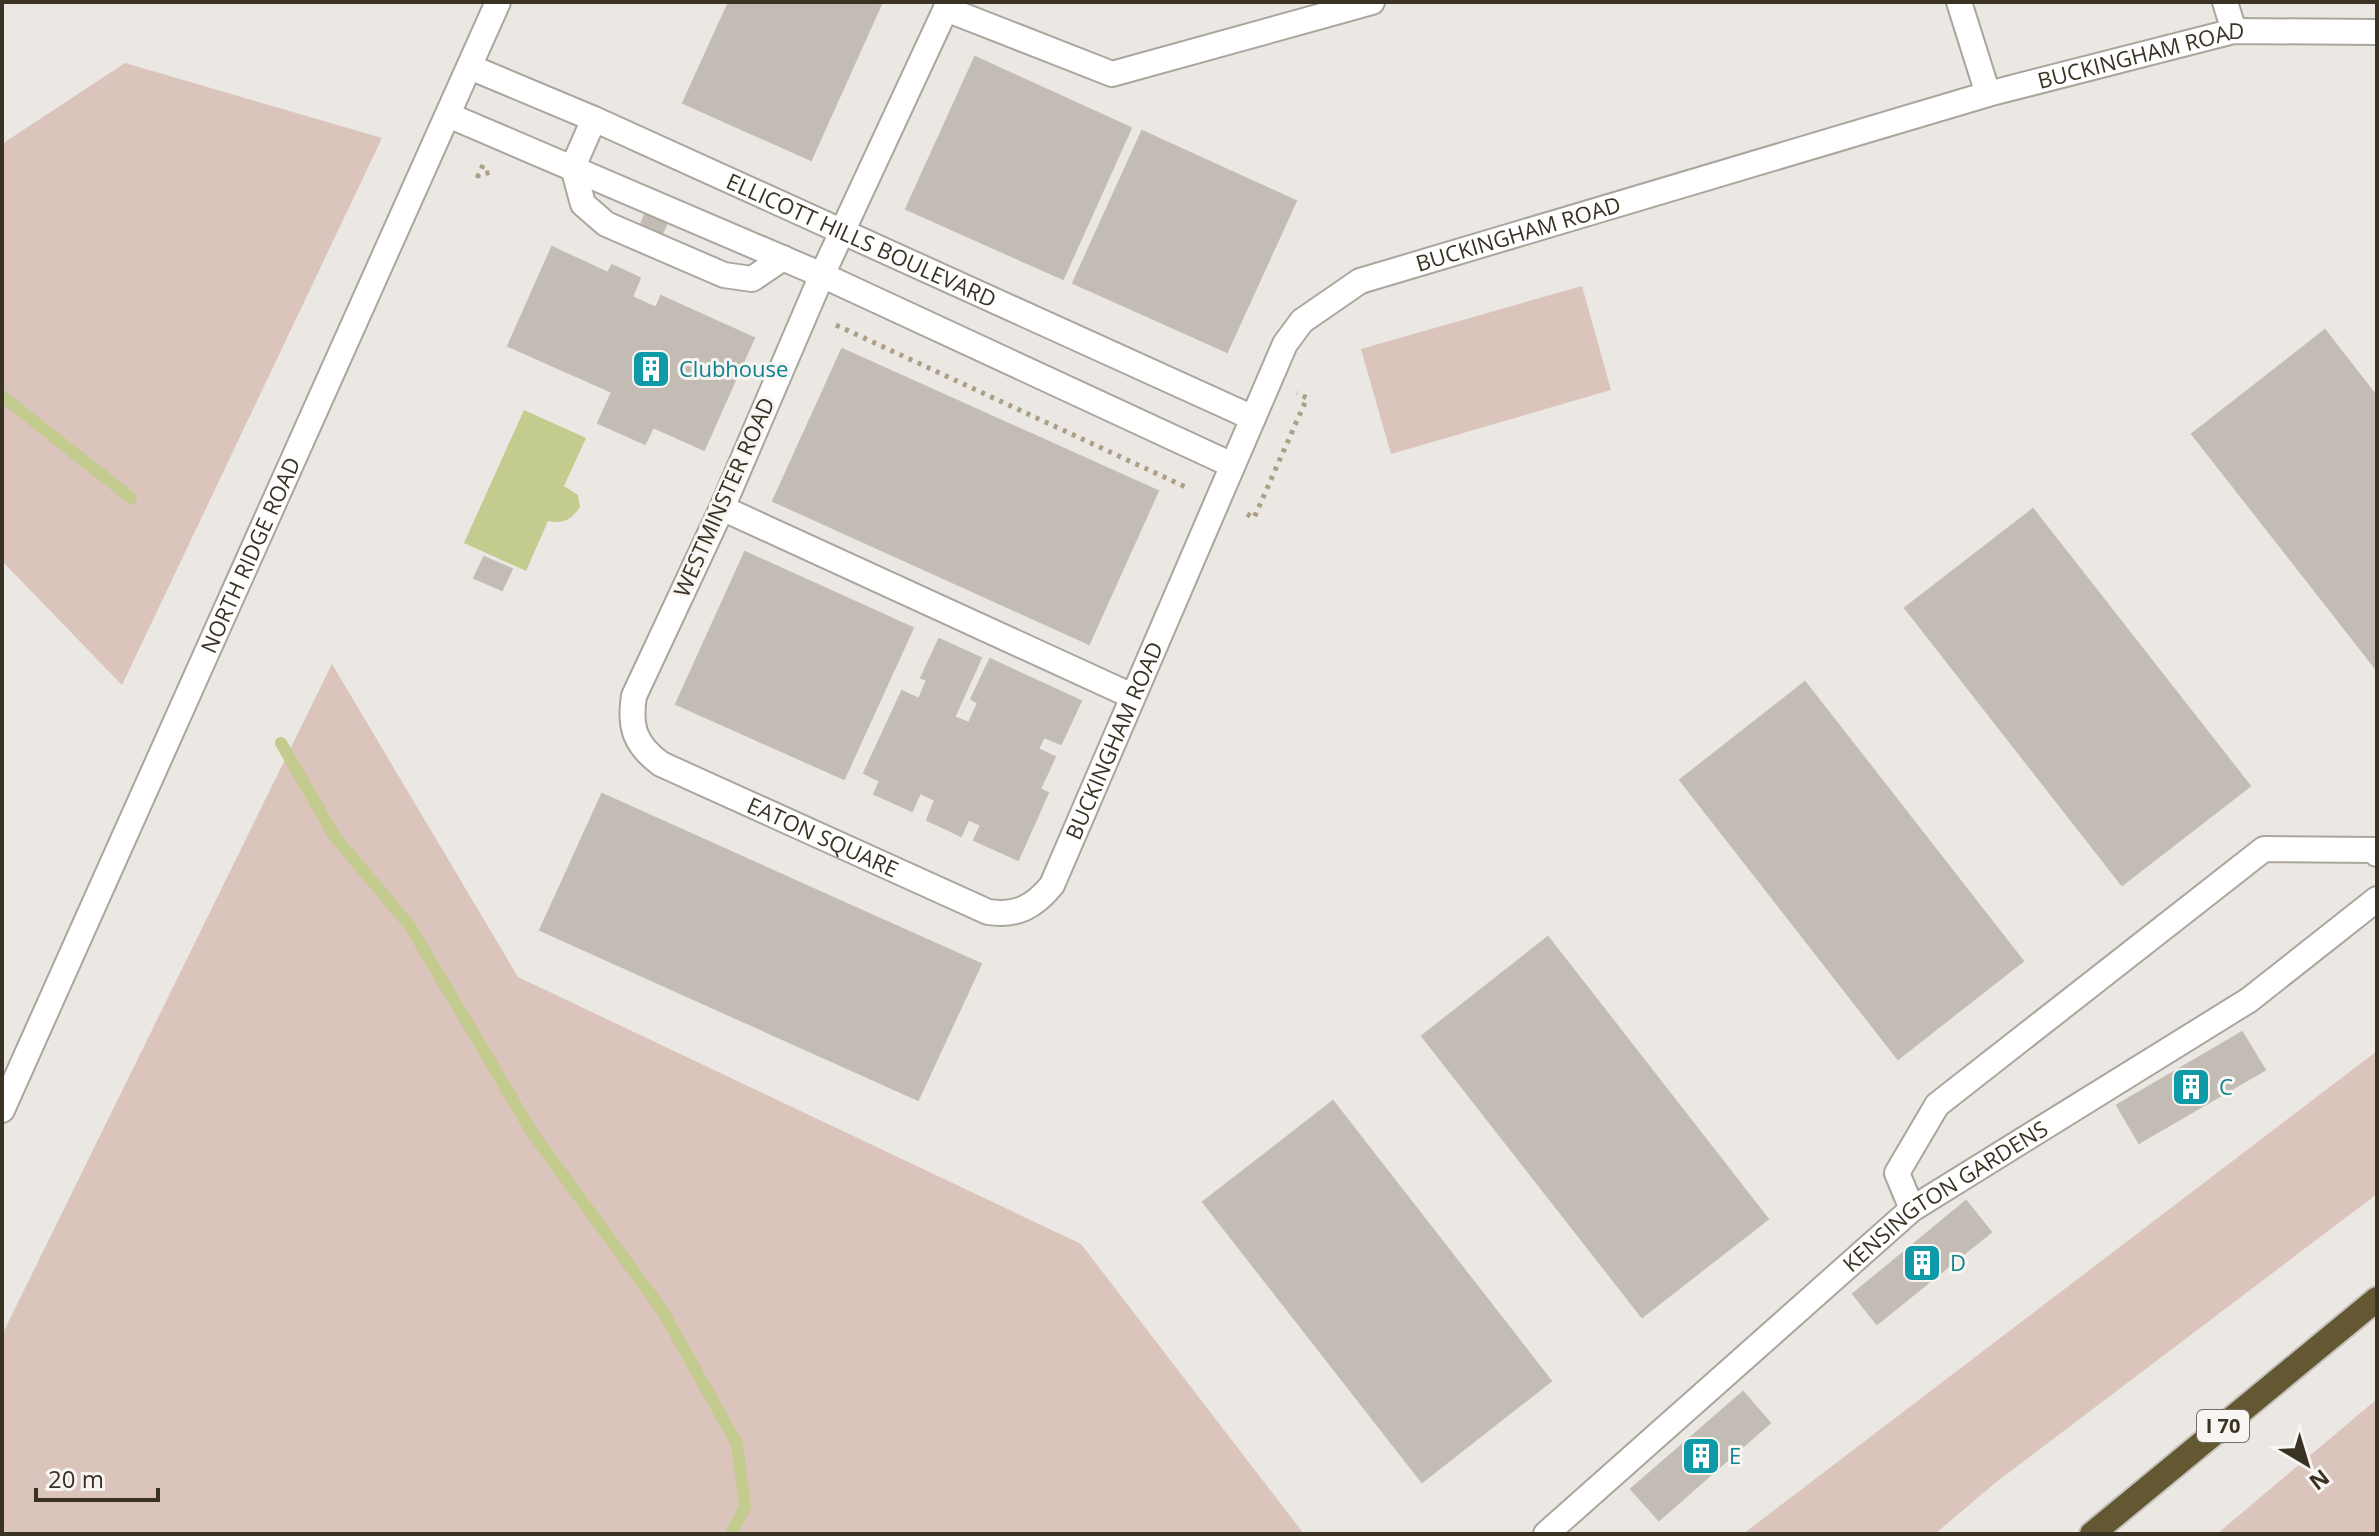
<svg xmlns="http://www.w3.org/2000/svg" width="2379" height="1536" viewBox="0 0 2379 1536" font-family="'Open Sans',sans-serif">
<style>
.green{fill:#dac4bc}
.water{fill:#c3cb8e}
.lines{fill:none;stroke-linecap:round;stroke-linejoin:round}
.stream{stroke:#c3cb8e;stroke-width:12}
.building{fill:#c2bcb4;stroke:#c4bdb5;stroke-width:2}
.minor-casing{stroke:#aba69d;stroke-width:28}
.highway-casing{stroke:#c4c2bd;stroke-width:28}
.path{stroke:#ac9f85;stroke-width:5;stroke-dasharray:4 6;stroke-linecap:butt}
.minor{stroke:#fff;stroke-width:24}
.highway{stroke:#645832;stroke-width:24}
.labels{text-anchor:middle;stroke-width:6;stroke-linejoin:round;paint-order:stroke}
.shield{fill:#f8f5f2;stroke:#736d61;stroke-width:2}
.shield-label{font-size:20px;font-weight:bold;fill:#3a3323}
.street-label{font-size:22px;fill:#3a3323;stroke:#f8f5f2}
.culture-label{font-size:22px;fill:#0d838f;stroke:#f8f5f2;text-anchor:start}
</style>
<rect width="100%" height="100%" fill="#ebe7e2"/>
<g class="green">
<polygon points="125,63 382,138 122,685 2,561 2,144"/>
<polygon points="1582,286 1611,390 1391,454 1361,349"/>
<polygon points="332,664 518,977 1081,1244 1304,1534 2,1534 2,1335"/>
<polygon points="2377,1051 2377,1194 1995,1483 1935,1534 1743,1534"/>
<polygon points="2377,1399 2377,1534 2217,1534"/>
</g>
<path class="water" d="M524,410L586,438L564,486L578,495L580,507C571,520 564,524 548,521L526,571L464,543Z"/>
<g class="lines">
<g class="stream">
<polyline points="2,396 131,498"/>
<polyline points="281,743 335,837 410,926 533,1134 662,1310 737,1444 745,1507 731,1534"/>
</g>
</g>
<g class="building">
<polygon points="729,2 882,2 811,160 683,103"/>
<polygon points="975,57 1131,128 1063,279 906,209"/>
<polygon points="1142,131 1296,201 1227,352 1073,283"/>
<polygon points="645,214 667,223 659,241 638,232"/>
<polygon points="552,247 608,273 612,265 640,278 632,297 656,308 661,296 754,338 704,450 653,427 645,444 598,423 612,392 508,346"/>
<polygon points="2325,330 2377,397 2377,670 2192,434"/>
<polygon points="842,349 1158,491 1089,644 773,501"/>
<polygon points="2033,509 2250,786 2122,885 1905,608"/>
<polygon points="745,552 913,628 844,779 676,704"/>
<polygon points="484,557 512,569 502,590 474,578"/>
<polygon points="939,639 981,658 912,811 874,794 880,781 864,773 902,691 919,699 927,680 921,678"/>
<polygon points="990,659 1033,679 961,836 927,820 935,800 920,793 954,717 969,723 978,703 971,699"/>
<polygon points="1033,679 1081,701 1061,744 1044,737 1038,749 1055,757 1040,789 1048,793 1018,860 974,840 981,825 968,819"/>
<polygon points="1805,682 2023,961 1898,1059 1680,780"/>
<polygon points="602,794 981,964 918,1100 540,930"/>
<polygon points="1548,937 1768,1219 1642,1317 1422,1036"/>
<polygon points="2242,1032 2265,1070 2139,1143 2117,1105"/>
<polygon points="1333,1101 1551,1381 1422,1482 1203,1202"/>
<polygon points="1966,1201 1991,1232 1877,1324 1853,1294"/>
<polygon points="1743,1392 1770,1423 1659,1520 1631,1489"/>
</g>
<g class="lines">
<defs>
<g id="minor">
<path id="s1" d="M949,2L822,275L722,508L634,696C629,727 635,745 661,764L988,912C1017,916 1034,907 1052,885L1285,344L1302,321L1360,281L1988,94L2234,31L2377,32"/>
<polyline points="1959,2 1988,94"/>
<polyline points="2225,2 2234,31"/>
<polyline points="946,9 1112,74 1372,2"/>
<path id="s2" d="M470,67L594,119L1253,418"/>
<polyline points="448,115 822,275 1232,465"/>
<polyline points="594,119 573,167 583,204 606,224 724,275 752,279 783,258"/>
<polyline points="722,508 1132,696"/>
<path id="s3" d="M2,1110L498,2"/>
<polyline points="1912,1209 1897,1173 1937,1105 2264,849 2374,850 2377,854"/>
<path id="s4" d="M1546,1534L1912,1209L2249,1000L2377,899"/>
</g>
<polyline id="highway" points="2092,1534 2377,1299"/>
</defs>
<use href="#minor" class="minor-casing"/>
<use href="#highway" class="highway-casing"/>
<g class="path">
<polyline points="483,165 478,176 494,171"/>
<polyline points="836,325 1190,489"/>
<polyline points="1247,514 1254,518 1307,398 1297,393"/>
</g>
<use href="#minor" class="minor"/>
<use href="#highway" class="highway"/>
</g>
<defs>
<symbol id="building-square" viewBox="-11 -11 22 22"><rect x="-9" y="-9" width="18" height="18" rx="4" fill="#0f9aa8" stroke="#f8f5f2"/><path d="M-4-6H4V6H1V3H-1V6H-4ZM-2.5-4.3h1.7v1.8h-1.7ZM.8-4.3h1.7v1.8H.8ZM-2.5-1h1.7V.8h-1.7ZM.8-1h1.7V.8H.8Z" fill="#fff"/></symbol>
</defs>
<g fill-rule="evenodd">
<use href="#building-square" x="629" y="347" width="44" height="44"/>
<use href="#building-square" x="2169" y="1065" width="44" height="44"/>
<use href="#building-square" x="1900" y="1241" width="44" height="44"/>
<use href="#building-square" x="1679" y="1434" width="44" height="44"/>
</g>
<g class="labels">
<rect class="shield" x="2197" y="1410" width="52" height="32" rx="6"/>
<g class="shield-label">
<text x="2223" y="1433">I 70</text>
</g>
<g class="street-label">
<text dy="8" stroke="none"><textPath href="#s1" startOffset="2774">BUCKINGHAM ROAD</textPath></text>
<text dy="8" stroke="none"><textPath href="#s1" startOffset="2126">BUCKINGHAM ROAD</textPath></text>
<text dy="8" stroke="none"><textPath href="#s2" startOffset="428">ELLICOTT HILLS BOULEVARD</textPath></text>
<text transform="translate(724 497) rotate(-66)" y="8">WESTMINSTER ROAD</text>
<text dy="8" stroke="none"><textPath href="#s3" startOffset="608">NORTH RIDGE ROAD</textPath></text>
<text dy="8" stroke="none"><textPath href="#s1" startOffset="1430">BUCKINGHAM ROAD</textPath></text>
<text dy="8" stroke="none"><textPath href="#s1" startOffset="1018">EATON SQUARE</textPath></text>
<text dy="8" stroke="none"><textPath href="#s4" startOffset="524">KENSINGTON GARDENS</textPath></text>
</g>
<g class="culture-label">
<text x="679" y="377">Clubhouse</text>
<text x="2219" y="1095">C</text>
<text x="1950" y="1271">D</text>
<text x="1729" y="1464">E</text>
</g>
</g>
<rect width="2379" height="1536" fill="none" stroke="#3a3323" stroke-width="8"/>
<g transform="translate(2307 1464) rotate(142)" stroke="#f8f5f2" stroke-width="6" paint-order="stroke">
<path d="M0-6L14 30L0 20L-14 30Z" fill="#3a3323"/>
<text y="-12" font-size="22" font-weight="bold" text-anchor="middle" fill="#3a3323">N</text>
</g>
<path d="M36 1488v12h122v-12" fill="none" stroke="#3a3323" stroke-width="4"/>
<text x="48" y="1488" font-size="24" fill="#3a3323" stroke="#f8f5f2" stroke-width="6" paint-order="stroke">20 m</text>
</svg>
